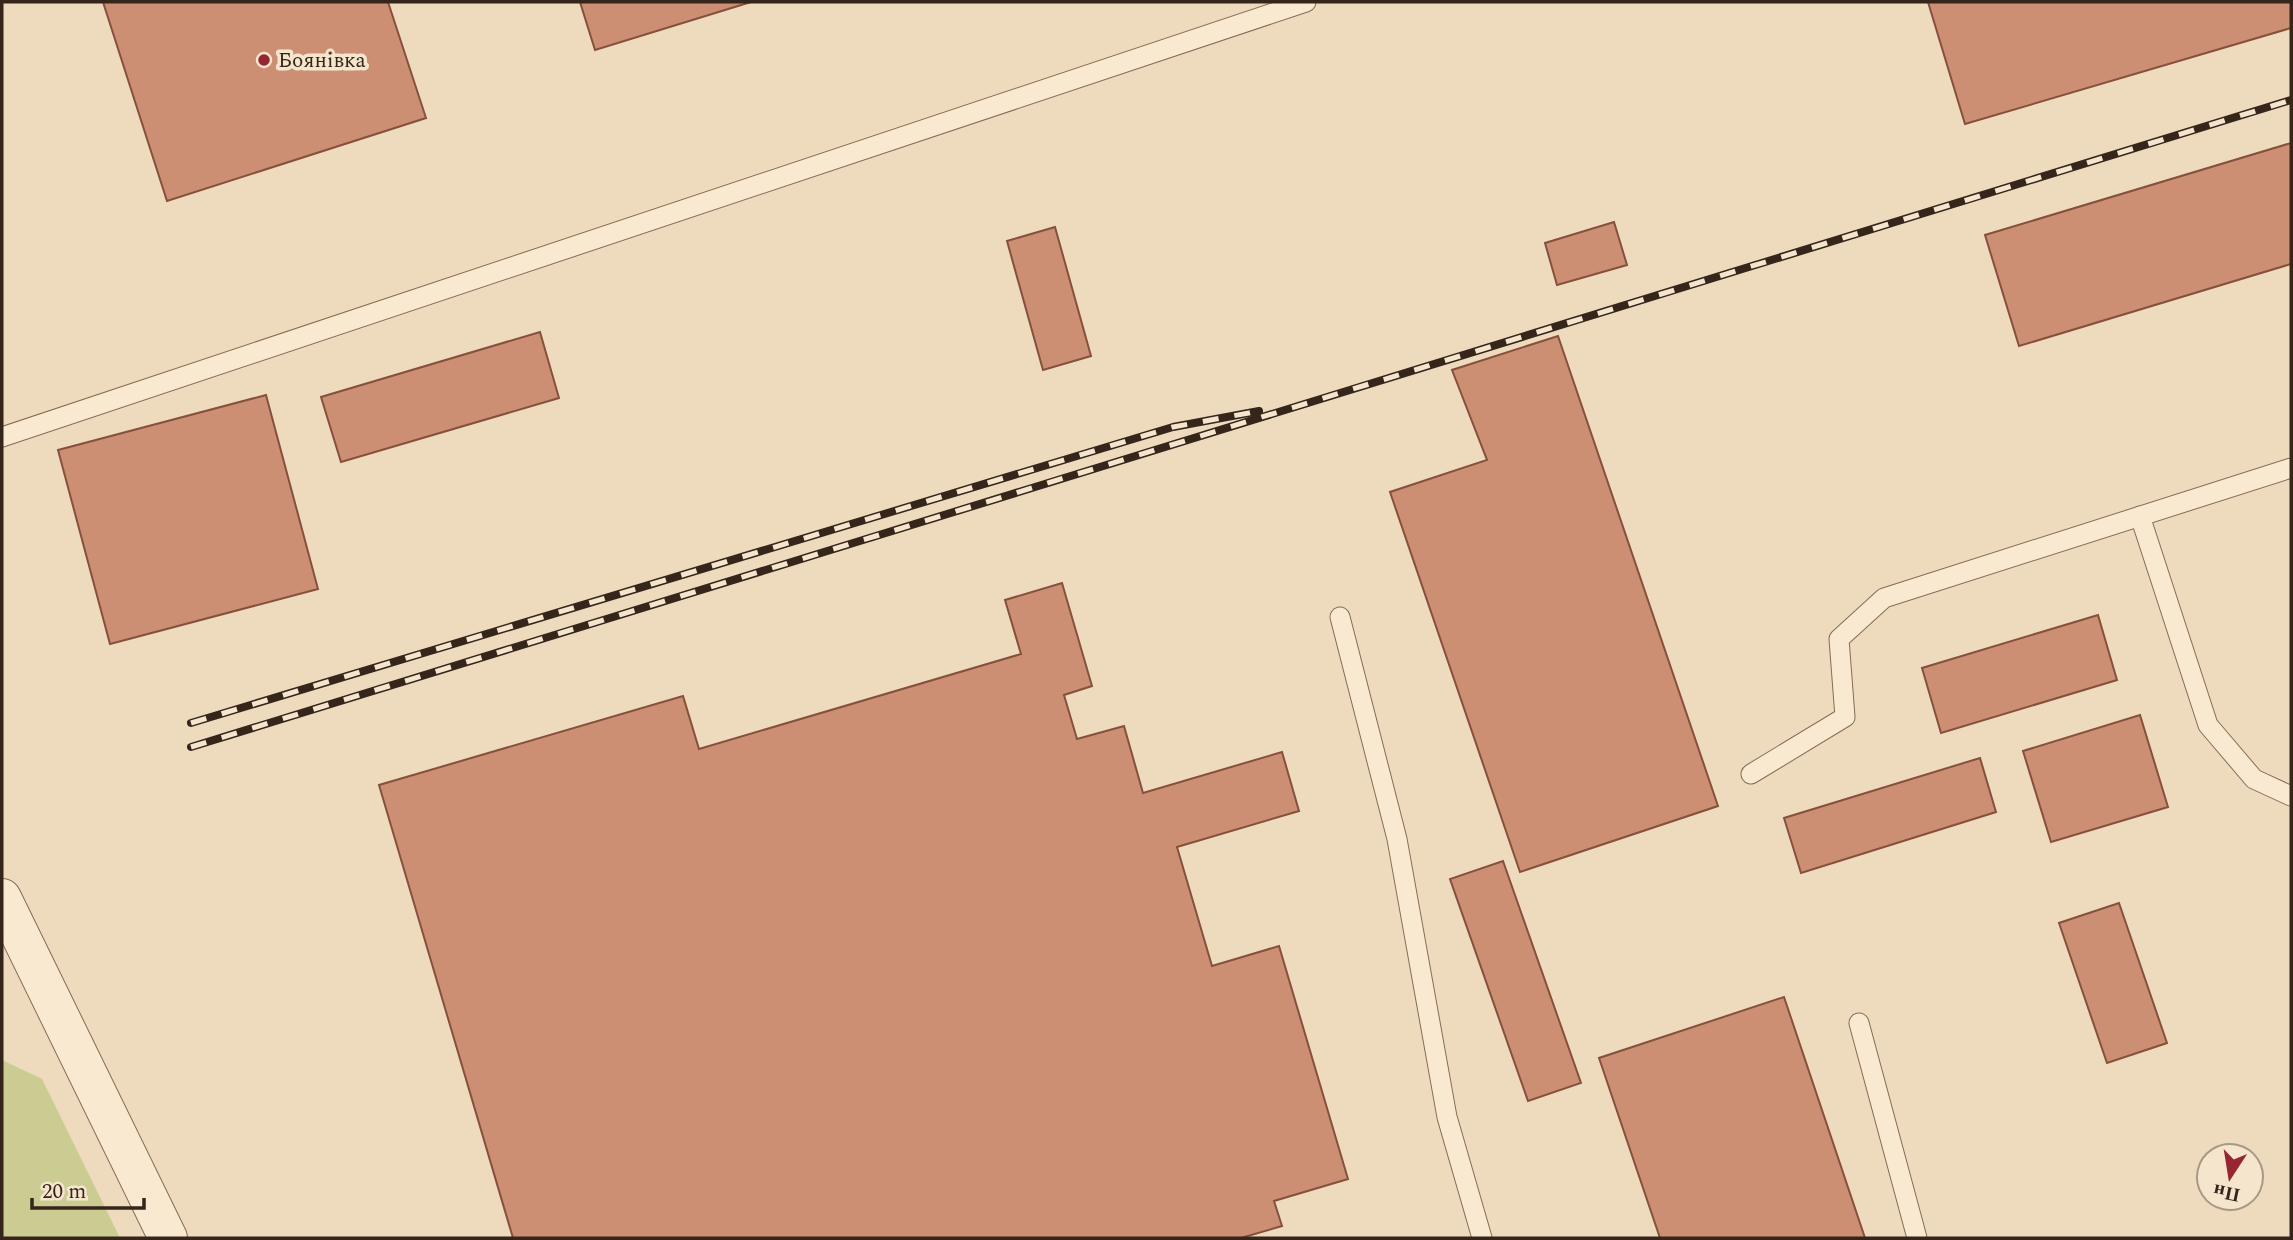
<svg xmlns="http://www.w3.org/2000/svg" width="2293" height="1240" viewBox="0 0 2293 1240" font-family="Spectral,serif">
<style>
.green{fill:#cbcc92}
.building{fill:#cd8f73;stroke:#85513c;stroke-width:2}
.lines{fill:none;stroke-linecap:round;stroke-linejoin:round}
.service-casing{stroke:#866b56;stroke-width:21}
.tertiary-casing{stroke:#866b56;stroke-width:40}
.service{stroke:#f9e9d0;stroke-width:19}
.tertiary{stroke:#f9e9d0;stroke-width:38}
.rail-casing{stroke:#35251b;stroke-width:8}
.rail{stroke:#f5e5cd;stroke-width:5;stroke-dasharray:16;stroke-linecap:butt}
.poi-dot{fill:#952632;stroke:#f5e5cd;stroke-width:2.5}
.labels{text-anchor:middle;stroke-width:7;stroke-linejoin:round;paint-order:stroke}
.poi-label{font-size:21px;fill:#35251b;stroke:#f5e5cd;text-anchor:start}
</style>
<rect width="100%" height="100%" fill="#eedabd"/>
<polygon class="green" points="2,1060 42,1079 120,1238 2,1238"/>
<g class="building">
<polygon points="103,2 388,2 426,118 167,201"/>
<polygon points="580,2 751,2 595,50"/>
<polygon points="1928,2 2291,2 2291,28 1965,124"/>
<polygon points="2291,143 2291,264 2019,346 1985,235"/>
<polygon points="1614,222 1627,265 1557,285 1545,243"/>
<polygon points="1055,227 1091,356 1043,370 1007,241"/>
<polygon points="540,332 559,398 341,462 321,397"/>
<polygon points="1558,336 1718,806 1520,872 1390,492 1487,460 1452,370"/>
<polygon points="266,395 318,589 110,644 58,450"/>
<polygon points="1062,583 1092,686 1064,695 1077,739 1124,726 1143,793 1282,752 1299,811 1177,847 1212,966 1279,946 1348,1179 1274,1201 1282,1226 1241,1238 513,1238 379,785 683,696 699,749 1021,654 1005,600"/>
<polygon points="2098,615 2117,680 1941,733 1922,668"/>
<polygon points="2140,715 2168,807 2051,842 2023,751"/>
<polygon points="1980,758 1996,812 1801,873 1784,818"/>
<polygon points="1503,861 1581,1083 1528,1101 1450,879"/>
<polygon points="2119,903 2167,1043 2107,1063 2059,923"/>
<polygon points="1784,997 1865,1238 1660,1238 1599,1058"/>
</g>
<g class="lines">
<defs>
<g id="service">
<polyline points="2,437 1306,2"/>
<polyline points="2140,516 2208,725 2254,779 2291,796"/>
<polyline points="1340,617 1397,839 1447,1117 1482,1238"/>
<polyline points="1751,774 1845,717 1839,639 1884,598 2291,468"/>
<polyline points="1859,1023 1917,1238"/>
</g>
<polyline id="tertiary" points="2,898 168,1238"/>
</defs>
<use href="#service" class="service-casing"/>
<use href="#tertiary" class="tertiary-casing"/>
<use href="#service" class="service"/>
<use href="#tertiary" class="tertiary"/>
<defs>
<g id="rail">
<polyline points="191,723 1173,427 1259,411"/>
<polyline points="191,747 2291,100"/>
</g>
</defs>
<use href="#rail" class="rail-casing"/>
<use href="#rail" class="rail"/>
</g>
<circle class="poi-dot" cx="264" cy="60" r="7"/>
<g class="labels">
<g class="poi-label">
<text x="278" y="67">Боянівка</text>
</g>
</g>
<rect width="2293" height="1240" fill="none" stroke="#35251b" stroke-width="7"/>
<g transform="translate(2230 1177) rotate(192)"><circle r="33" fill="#f5e5cd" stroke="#a89886" stroke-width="2"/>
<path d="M0-5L12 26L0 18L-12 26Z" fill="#952632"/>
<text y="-10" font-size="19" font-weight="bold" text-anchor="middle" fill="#35251b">Пн</text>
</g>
<path d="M32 1198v10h112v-10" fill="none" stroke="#35251b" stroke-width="3.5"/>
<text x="42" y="1198" font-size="21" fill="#35251b" stroke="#f5e5cd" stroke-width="5" paint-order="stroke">20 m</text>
</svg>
